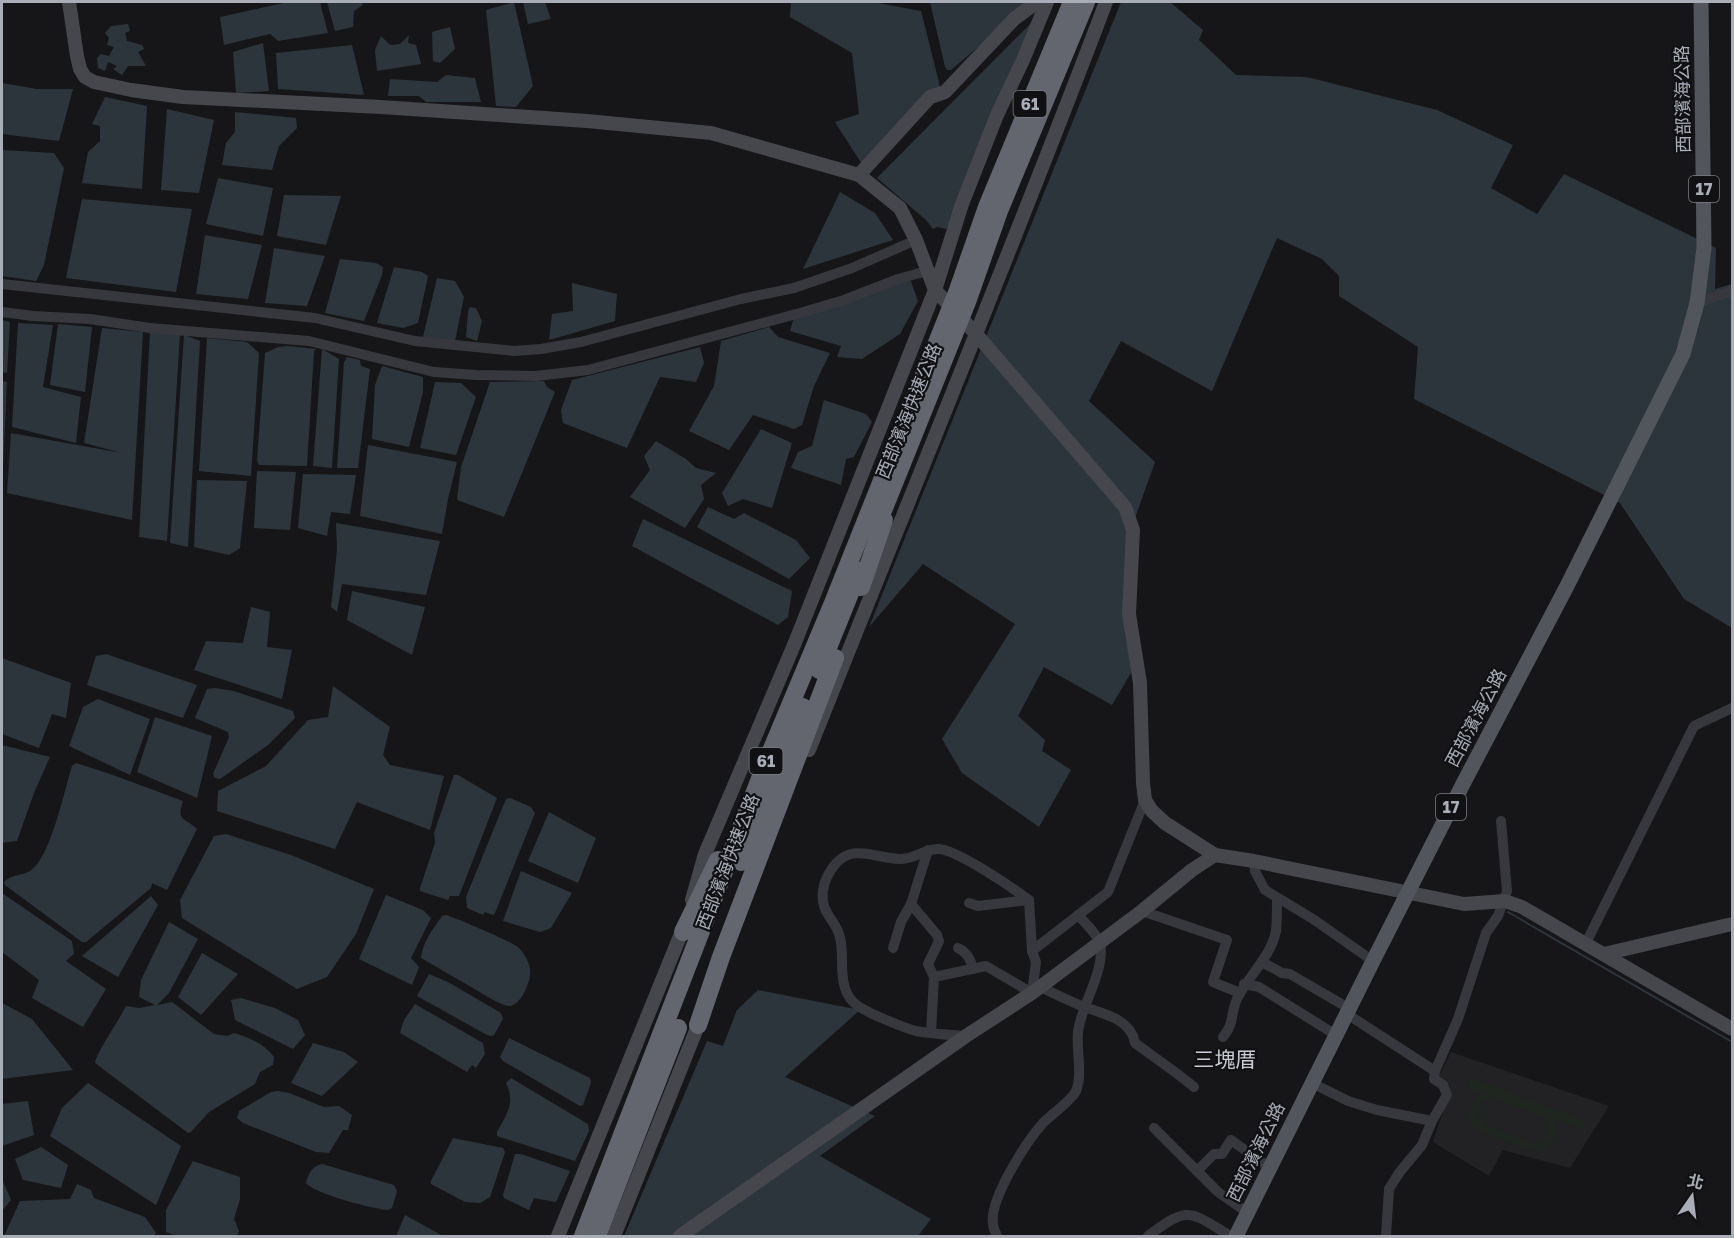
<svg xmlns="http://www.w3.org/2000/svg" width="1734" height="1238" viewBox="0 0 1734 1238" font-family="'Golos Text','Noto Sans TC',sans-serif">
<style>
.built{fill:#222225}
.green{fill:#1e261f;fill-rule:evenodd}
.water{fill:#2c353c}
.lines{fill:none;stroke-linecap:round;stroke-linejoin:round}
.stream{stroke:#2c353c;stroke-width:2}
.street{stroke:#37383d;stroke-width:10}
.secondary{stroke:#45474d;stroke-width:14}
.primary{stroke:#53555c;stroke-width:15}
.highway{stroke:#63666e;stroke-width:18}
.labels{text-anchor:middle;stroke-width:4.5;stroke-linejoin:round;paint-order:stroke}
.shield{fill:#111113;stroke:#7b7e86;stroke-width:1.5}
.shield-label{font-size:16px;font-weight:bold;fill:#a8adb8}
.street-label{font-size:18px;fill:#a8adb8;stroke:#111113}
.quarter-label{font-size:21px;fill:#c9ccd4;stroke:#111113}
</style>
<rect width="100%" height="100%" fill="#161618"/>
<polygon class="built" points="1451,1052 1609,1106 1570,1168 1503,1150 1489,1176 1433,1142 1450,1091 1439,1076"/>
<path class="green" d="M1470,1077L1585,1121L1582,1129L1556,1120C1558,1135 1554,1148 1539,1153L1475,1129L1471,1124L1468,1111L1482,1093L1468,1088ZM1492,1097L1545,1118L1549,1128L1544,1141L1534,1144L1485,1125L1477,1112L1483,1102Z"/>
<g class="water">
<polygon points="288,2 320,2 328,33 278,41 270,34 224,45 220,17"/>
<polygon points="327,2 362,2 363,5 354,11 353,27 335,31"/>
<polygon points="514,2 533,86 516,107 496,106 486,10"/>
<polygon points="523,2 545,2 551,19 528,24"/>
<polygon points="791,2 873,2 921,11 940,87 865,169 835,122 859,114 852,53 790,17"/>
<polygon points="930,2 1031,2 951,70 947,70 945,67"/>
<polygon points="1121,2 1170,2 1203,30 1199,40 1236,75 1306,77 1315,79 1437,110 1513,145 1491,188 1537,214 1564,174 1716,248 1715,289 1732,284 1732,628 1684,599 1620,503 1414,399 1418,347 1339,296 1339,276 1322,259 1277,238 1212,391 1121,341 1089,401 1155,462 1129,535 1131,673 1112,705 1044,667 1018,716 1045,740 1042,751 1071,770 1039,827 962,773 942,739 1015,624 923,564 869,627"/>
<polygon points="1038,16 955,225 946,229 937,227 933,229 926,220 877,178"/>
<polygon points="128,24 130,31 125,33 127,41 142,45 144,49 138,52 146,66 128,66 122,75 113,69 117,66 108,62 105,71 98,68 97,58 101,54 109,56 114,47 107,45 109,38 105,33 111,26"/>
<polygon points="450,27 455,49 440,63 433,61 432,32"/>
<polygon points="409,35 408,43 416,45 421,64 377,71 375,50 381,36 390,45 400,44"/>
<polygon points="263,43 269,91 236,93 233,52"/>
<polygon points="352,45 364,95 278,89 276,53"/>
<polygon points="446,75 475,78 481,102 426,102 419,96 388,96 390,79 437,82"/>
<polygon points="2,83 37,89 73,89 59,141 2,134"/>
<polygon points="105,97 147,106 142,189 82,183 88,152 100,141 100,126 92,124"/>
<polygon points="167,109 214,120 199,193 161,190"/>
<polygon points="235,112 296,118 297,128 279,146 272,170 222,165 226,143 235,132"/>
<polygon points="2,150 54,153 64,168 44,265 36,281 2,276"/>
<polygon points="218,178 273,188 263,236 206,224"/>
<polygon points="840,192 875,213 893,240 803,269"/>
<polygon points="284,195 341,196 326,245 277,236"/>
<polygon points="82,199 192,209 176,292 66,278"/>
<polygon points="205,235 262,245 248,299 196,294"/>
<polygon points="274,248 325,256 307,306 265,303"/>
<polygon points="340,259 376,263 383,267 382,275 364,321 325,313"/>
<polygon points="394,267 422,272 428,276 418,323 403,328 377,323"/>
<polygon points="437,278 455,281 464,297 455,341 423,337"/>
<polygon points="910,279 918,301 900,334 862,359 837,357 841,346 790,331 794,318"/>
<polygon points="572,283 617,294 615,321 549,340 552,314 573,311"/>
<polygon points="470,307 476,308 482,321 477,341 466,337 468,311"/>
<polygon points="2,320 10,322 7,373 2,372"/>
<polygon points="18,323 53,325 43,387 81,397 76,443 12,427"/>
<polygon points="58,324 92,327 85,392 50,385"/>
<polygon points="769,327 778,337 830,353 814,386 802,425 794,429 753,415 729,450 689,431 714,386 721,341"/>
<polygon points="102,328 143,332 132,520 7,493 11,433 122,453 84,443"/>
<polygon points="150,332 180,334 167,541 139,537"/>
<polygon points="184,335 200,341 188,547 170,543"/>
<polygon points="207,338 247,342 259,353 251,476 199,471"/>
<polygon points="288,346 316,349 314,351 307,466 259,465 257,460 265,353 278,347"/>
<polygon points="700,347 704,363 696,382 660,377 627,448 563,423 561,410 572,380"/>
<polygon points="322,349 339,359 332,468 313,466"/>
<polygon points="347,357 360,360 361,366 370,369 358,468 337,468 344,362"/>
<polygon points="382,366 423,377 423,392 409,447 372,439 375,385"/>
<polygon points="2,381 7,382 2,489"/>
<polygon points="544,381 547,387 555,392 504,517 457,500 461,467 490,382"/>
<polygon points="435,382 461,383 476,397 456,455 420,448"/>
<polygon points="824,400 866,414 872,422 854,457 846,459 841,485 791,468 798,452 812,446"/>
<polygon points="761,429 792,443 772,508 743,499 728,506 722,493"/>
<polygon points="656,441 686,459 696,468 716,473 701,485 704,499 685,528 630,497 650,470 644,456"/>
<polygon points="368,445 457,462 448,499 442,534 360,516"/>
<polygon points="257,471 296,472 290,530 254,528"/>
<polygon points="303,474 356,475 350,514 331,512 327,536 298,528"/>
<polygon points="197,480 247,481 240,548 229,555 194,547"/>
<polygon points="708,507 734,519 744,513 796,540 810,558 789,579 697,527"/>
<polygon points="643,519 792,591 788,617 778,625 632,546"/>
<polygon points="336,523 440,541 426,595 342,584 337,612 331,607 337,550"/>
<polygon points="352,591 425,607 412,655 347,620"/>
<polygon points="251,607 270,612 267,647 292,650 282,699 194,670 206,641 243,643"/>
<polygon points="106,654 197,685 183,718 87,685 96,656"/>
<polygon points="2,658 71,683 66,718 52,714 39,748 2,734"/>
<polygon points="333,686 390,727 383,755 390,765 444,776 430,830 357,802 335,849 217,811 218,791 266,766 308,720 328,717"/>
<polygon points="215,688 234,691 293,711 295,718 268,745 220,779 215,778 213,774 229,737 228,732 195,718 207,689"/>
<polygon points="98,699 150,719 130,775 69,746 83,707"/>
<polygon points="155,717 212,736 197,798 137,772"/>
<polygon points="2,745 50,757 34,793 17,841 2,843"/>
<path d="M76,763L113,775L183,801C176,822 185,817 197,829L167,890L152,883L151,888L86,942H82L5,885L4,882C12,874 22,876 30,871C51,857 64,791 72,766Z"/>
<polygon points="454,775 458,775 497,798 459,896 450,896 448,900 420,891 420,888 435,843 434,833"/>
<polygon points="510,798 531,807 535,813 495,913 493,915 485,912 483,915 467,908 466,897 506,799"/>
<polygon points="549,812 596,838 578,883 528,861"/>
<polygon points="226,834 291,855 374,889 356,934 327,977 297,989 182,918 180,900 214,836"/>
<polygon points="521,871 572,893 551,928 540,932 503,921"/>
<polygon points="2,893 72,941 74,954 66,961 106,989 83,1027 32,998 39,980 2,952"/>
<polygon points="386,895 423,910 431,918 411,958 419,967 412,985 359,959"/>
<polygon points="151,896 158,905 118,977 82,956"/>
<path d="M446,915C456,918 513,942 519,948C523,952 529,962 530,968C532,978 523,1001 513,1005C507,1008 501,1003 495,1001L421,958C422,943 433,929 442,916Z"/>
<path d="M169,922L198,939L169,993L157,1005L172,1002L214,1034L227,1036L234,1033C249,1037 264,1044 274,1057L273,1065L260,1072L255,1084L209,1112L191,1132L188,1133L95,1063C96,1053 120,1019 126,1006L139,1008L155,1005L139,997L141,980Z"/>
<polygon points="202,953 238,974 201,1015 178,997"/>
<polygon points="429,974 448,982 501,1013 503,1019 494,1035 491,1036 487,1035 417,996"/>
<polygon points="758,990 860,1010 785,1077 875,1116 820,1156 931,1219 918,1236 624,1236 707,1041 723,1046 737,1010"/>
<polygon points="241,998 275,1008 298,1020 305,1035 293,1049 235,1020 231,1000"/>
<polygon points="2,1003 32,1019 73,1070 2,1079"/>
<polygon points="415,1004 483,1043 485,1054 476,1068 472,1065 467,1072 400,1033 404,1020"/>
<polygon points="509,1038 590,1078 591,1083 583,1105 580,1106 503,1061 500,1057"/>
<polygon points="313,1043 344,1052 358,1062 322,1096 291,1083"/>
<path d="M511,1078L588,1124L589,1131L575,1161L497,1136V1132C506,1115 516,1103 506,1083Z"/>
<polygon points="88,1083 181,1146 156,1205 50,1136 62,1108"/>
<polygon points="278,1091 289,1093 324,1107 339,1106 352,1115 348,1130 343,1130 329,1153 316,1152 243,1123 237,1118 239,1111 271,1092"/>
<polygon points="28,1101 34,1135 2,1146 2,1104"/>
<polygon points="453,1138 503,1148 505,1152 490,1197 480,1203 465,1202 431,1184 431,1181"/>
<polygon points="41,1147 68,1165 61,1188 23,1180 15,1159"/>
<polygon points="515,1154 521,1154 570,1171 557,1200 555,1202 534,1198 529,1210 504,1198 503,1195"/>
<polygon points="193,1161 240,1177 240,1199 234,1219 239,1231 237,1236 176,1236 166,1232 166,1210"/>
<path d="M322,1164L394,1185L397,1191L392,1208L388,1210C373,1209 315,1194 306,1183C308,1174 312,1166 322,1164Z"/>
<polygon points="2,1179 11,1200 2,1211"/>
<polygon points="77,1184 91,1190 94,1198 145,1217 156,1233 154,1236 4,1236 20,1201 70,1199"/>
<polygon points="405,1215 443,1236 396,1236"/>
</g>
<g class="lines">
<polyline class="stream" points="1508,912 1732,1042"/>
<g class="street">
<polyline points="2,284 315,318 415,341 514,351 541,349 581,342 741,299 794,288 852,268 916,240"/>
<polyline points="1697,303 1732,291"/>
<polyline points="2,312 33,316 90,319 150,328 309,341 434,372 476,375 536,376 588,370 800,313 844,300 898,279 927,271"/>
<polyline points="928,850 911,904 937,935 939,941 928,964 934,977 931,1033"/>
<polyline points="1254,861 1255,871 1265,890 1313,919 1373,961"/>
<polyline points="969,903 978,906 1029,900"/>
<polyline points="1142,911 1227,940 1213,982 1240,993"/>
<polyline points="1586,943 1694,726 1732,708"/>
<polyline points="893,948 901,922 911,904"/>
<path d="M958,948C967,952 971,960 973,969"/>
<polyline points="1032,951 1108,892 1145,800"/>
<polyline points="1262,962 1282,973 1290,974 1350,1009"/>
<path d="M934,977L986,966L1032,993L1036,962L1032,951L1029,900C1013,888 956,849 938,849C925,849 912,860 899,859C868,857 847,840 828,875C823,884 821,896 824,906C827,916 836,924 839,934C845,951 839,970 845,988C847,995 851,1001 858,1006C868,1013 904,1028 916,1031C933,1034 950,1035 966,1036"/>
<polyline points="1244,984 1259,987 1336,1035"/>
<path d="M1040,987C1055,994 1069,1001 1084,1007C1104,1014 1131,1019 1135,1043C1155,1058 1175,1071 1194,1087"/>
<polyline points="1347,1014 1435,1071"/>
<path d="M1223,1037C1235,1023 1230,1014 1237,999C1248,976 1271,957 1276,931C1277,921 1277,909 1277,898"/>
<polyline points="1312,1083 1348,1101 1377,1110 1432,1121"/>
<polyline points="1154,1128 1218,1192 1248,1213"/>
<polyline points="1197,1171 1214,1154 1222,1154 1231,1140 1270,1168"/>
<path d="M997,1236C996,1233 993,1228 993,1224C989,1199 1027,1141 1043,1123C1052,1114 1071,1101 1076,1091C1083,1074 1076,1050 1078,1032C1081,1005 1106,970 1100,944C1098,935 1085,923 1078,915"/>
<path d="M1148,1236C1190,1204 1189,1212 1231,1236"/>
<polyline points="1386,1236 1389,1189 1399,1173 1422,1145 1432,1121 1447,1095 1443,1085 1434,1079 1435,1071 1458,1019 1486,933 1498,916 1507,891 1501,821"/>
</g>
<g class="secondary">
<polyline points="69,2 77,56 80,69 85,77 94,82 131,90 183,97 381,107 587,121 711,133 859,175 930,97 945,92 1014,19 1037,2"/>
<polyline points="859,175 900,208 916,240 935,290 977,335 1125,507 1133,530 1129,614 1140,683 1143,783 1145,800 1152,811 1165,823 1215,855 1254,861 1464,904 1505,901 1522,907 1732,1029"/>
<path d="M809,750C908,501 1011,253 1106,2"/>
<polyline points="692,900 705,854 794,645 935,290 962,204 997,115 1023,60 1047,2"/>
<polyline points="1604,954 1732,924"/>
<polyline points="558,1236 685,924"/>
<polyline points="614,1236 701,1018"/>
<polyline points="680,1236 966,1036 1032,993 1142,911 1192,870 1215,855"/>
</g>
<polyline class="primary" points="1236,1236 1373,961 1464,782 1567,586 1683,354 1697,303 1704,248 1701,2"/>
<g class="highway">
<polyline points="876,528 967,302 999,211 1086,2"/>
<polyline points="861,587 884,520"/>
<polyline points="819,670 859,571"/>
<polyline points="741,862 803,707"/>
<polyline points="683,932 718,860"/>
<polyline points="698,1025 721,957 835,658"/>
<polyline points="583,1236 766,763 833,603 958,290 987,207 1072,2"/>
<polyline points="597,1236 678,1028"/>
</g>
</g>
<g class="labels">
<g class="shield">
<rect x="1013.5" y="91" width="33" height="26" rx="4.5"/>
<rect x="1689" y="176" width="30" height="26" rx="4.5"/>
<rect x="749.5" y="748" width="33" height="26" rx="4.5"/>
<rect x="1436" y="794" width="30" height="26" rx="4.5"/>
</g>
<g class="shield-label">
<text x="1030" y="110">61</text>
<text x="1704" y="195">17</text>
<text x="766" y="767">61</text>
<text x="1451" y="813">17</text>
</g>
<g class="street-label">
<text transform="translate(1683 99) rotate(-91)" y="6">西部濱海公路</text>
<text transform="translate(909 411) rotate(-68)" y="6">西部濱海快速公路</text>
<text transform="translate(1476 718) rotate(-62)" y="6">西部濱海公路</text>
<text transform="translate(728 862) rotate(-69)" y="6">西部濱海快速公路</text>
<text transform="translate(1256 1152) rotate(-64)" y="6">西部濱海公路</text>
</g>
<g class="quarter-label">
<text x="1225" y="1067">三塊厝</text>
</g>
</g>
<rect width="1734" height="1238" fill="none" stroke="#a8adb8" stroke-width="6"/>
<g transform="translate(1692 1196) rotate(14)" stroke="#111113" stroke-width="4.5" paint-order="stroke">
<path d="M0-4.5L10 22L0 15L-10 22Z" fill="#a8adb8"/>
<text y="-9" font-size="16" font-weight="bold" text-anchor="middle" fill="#a8adb8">北</text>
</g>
</svg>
